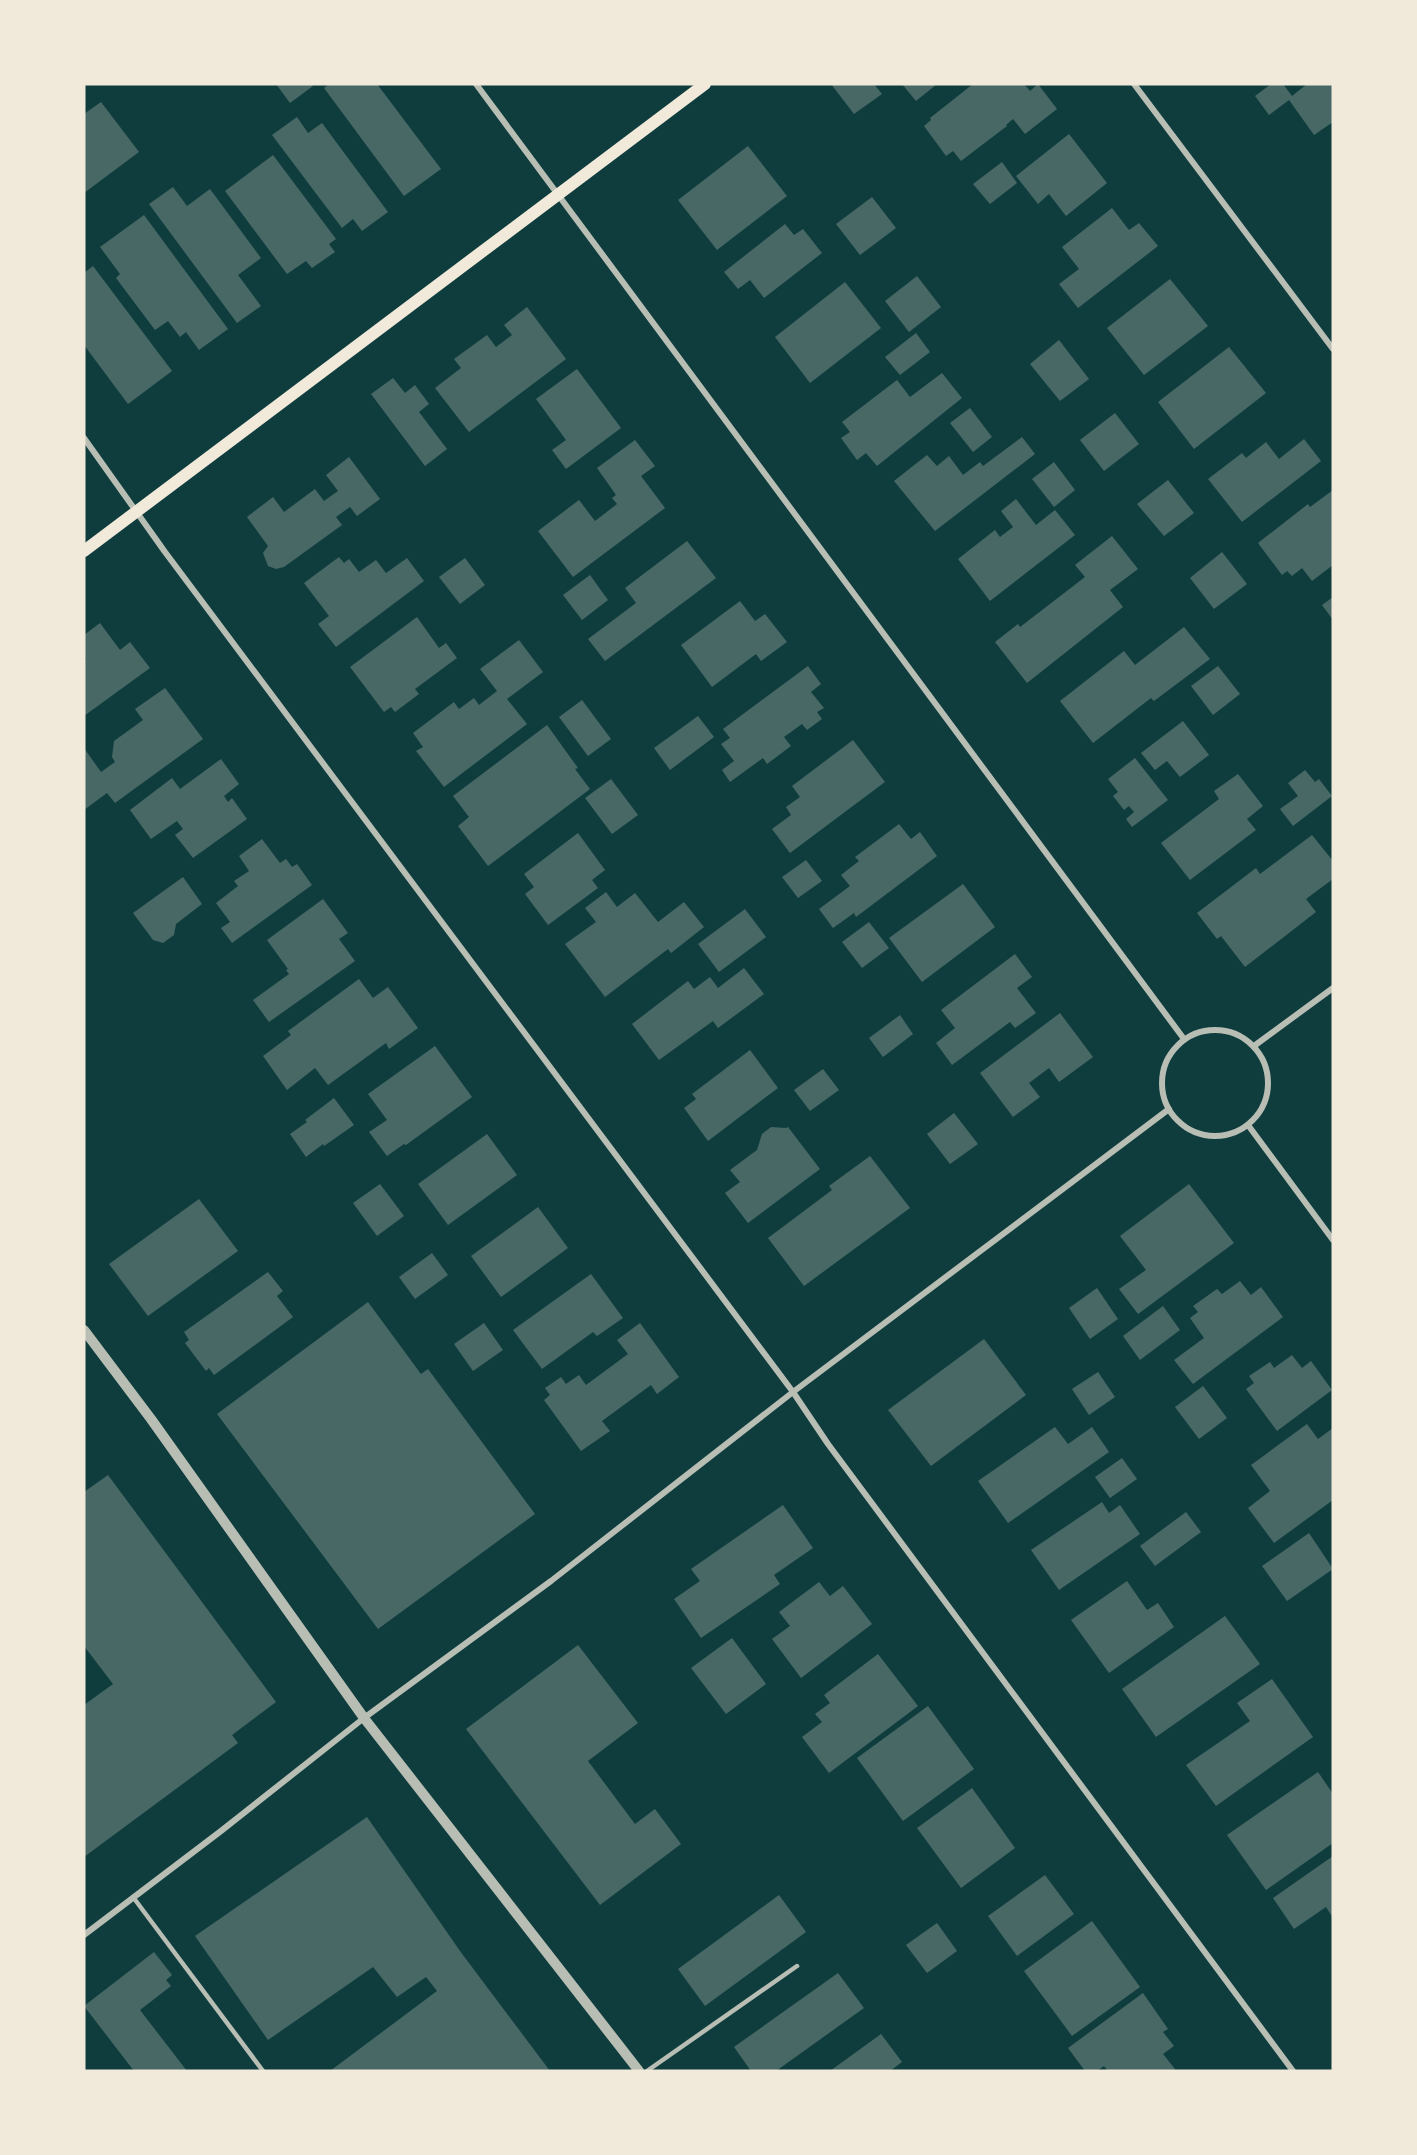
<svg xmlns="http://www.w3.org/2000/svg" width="1417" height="2155" viewBox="0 0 1417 2155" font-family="Lato,sans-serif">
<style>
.building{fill:#486865}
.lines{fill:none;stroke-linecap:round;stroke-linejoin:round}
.service{stroke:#b8beb3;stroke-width:4.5}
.minor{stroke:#b8beb3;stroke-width:6}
.tertiary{stroke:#b8beb3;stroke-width:10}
.secondary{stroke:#f1e9da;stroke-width:12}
</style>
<rect width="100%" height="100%" fill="#0f3d3e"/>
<g class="building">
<polygon points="276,84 311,84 313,86 290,103"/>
<polygon points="329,84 377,84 441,169 404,196 324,88"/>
<polygon points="831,84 874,84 882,94 854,114"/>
<polygon points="902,84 937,84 916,101"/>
<polygon points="973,84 1024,84 1030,91 1038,84 1057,109 1025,134 1013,119 1006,125 1007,126 961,161 953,151 946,156 924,126 931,120 930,118"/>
<polygon points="1271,84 1283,84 1292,96 1307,84 1333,84 1333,122 1314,135 1289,100 1269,115 1255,96"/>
<polygon points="101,102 139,152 84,193 84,114"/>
<polygon points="297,117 308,133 322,123 388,212 362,231 353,219 342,228 272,135"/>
<polygon points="1069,134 1107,183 1066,216 1049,194 1038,204 1016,176"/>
<polygon points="748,146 787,196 717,250 678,200"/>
<polygon points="273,155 336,239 329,244 335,252 312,268 306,261 287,274 225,191"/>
<polygon points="1002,162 1017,183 990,204 973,184"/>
<polygon points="173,187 187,206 210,189 261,258 238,275 261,306 237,323 149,204"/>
<polygon points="872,197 896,228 860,255 836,224"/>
<polygon points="1112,208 1129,230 1139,223 1158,246 1078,308 1059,284 1079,269 1062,247"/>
<polygon points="144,215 228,329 199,350 186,332 180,337 168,321 155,330 116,278 120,274 100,247"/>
<polygon points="785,224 794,235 803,229 822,253 764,298 750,280 738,289 724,272"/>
<polygon points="93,266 172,371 128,404 84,345 84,273"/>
<polygon points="917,276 941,307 909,332 885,301"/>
<polygon points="1170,279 1208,326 1144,375 1107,328"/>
<polygon points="845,282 881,328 810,383 775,337"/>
<polygon points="527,307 566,359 469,432 435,388 461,368 454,359 487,335 496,347 512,335 504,325"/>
<polygon points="916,333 930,352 900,375 885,357"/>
<polygon points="1059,340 1089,379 1060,401 1030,364"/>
<polygon points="1229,347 1266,393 1194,449 1158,402"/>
<polygon points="577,369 621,428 566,469 552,450 566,440 536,399"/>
<polygon points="942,373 962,398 877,466 866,453 857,460 841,438 850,432 842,422 897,380 910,397"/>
<polygon points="393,378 405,393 415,385 429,404 419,412 447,449 425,466 371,394"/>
<polygon points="970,408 992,437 973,452 950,423"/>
<polygon points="1115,413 1139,444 1104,471 1080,440"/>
<polygon points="1022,437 1035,454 935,531 894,481 927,455 937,466 949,456 963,475 980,462 983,466"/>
<polygon points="1304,439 1321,461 1242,522 1208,479 1242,453 1246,458 1266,442 1279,459"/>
<polygon points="635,440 655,466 641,476 665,508 573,577 538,531 579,500 595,521 617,504 612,498 616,495 597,468"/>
<polygon points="349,457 380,499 357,516 350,507 336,517 342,525 284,567 276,569 268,566 263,553 268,546 247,517 273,497 284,512 315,489 324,501 338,491 326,475"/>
<polygon points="1054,462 1075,490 1054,507 1032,479"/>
<polygon points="1168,480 1194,513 1164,536 1137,504"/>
<polygon points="1333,490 1333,565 1312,581 1302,568 1292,576 1287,571 1282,575 1258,543 1308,504 1310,507"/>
<polygon points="1016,499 1036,525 1055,510 1075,535 990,601 958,559 995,530 1000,537 1013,527 1001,511"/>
<polygon points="1112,536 1138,569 1110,590 1123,607 1027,683 995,642 1018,624 1020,627 1085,577 1075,565"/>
<polygon points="687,541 716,578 605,661 588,639 636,603 625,588"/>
<polygon points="1222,552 1247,584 1214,609 1190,578"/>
<polygon points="339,557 344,563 349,559 359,572 376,560 386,573 407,558 424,581 336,647 318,624 329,616 304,583"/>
<polygon points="465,558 485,585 460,604 439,577"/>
<polygon points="590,575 608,600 582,620 563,595"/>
<polygon points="1333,597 1333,620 1322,605"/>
<polygon points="740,601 755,621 765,614 787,642 761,661 756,654 712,687 681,645"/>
<polygon points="417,617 439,648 446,643 457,658 415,689 419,694 395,712 391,707 384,712 350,667"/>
<polygon points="100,623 120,650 130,642 150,668 84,716 84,661 86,659 84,656 84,635"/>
<polygon points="1184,627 1210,659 1154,701 1151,698 1093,743 1060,701 1124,651 1135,665"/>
<polygon points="519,640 543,672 507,699 527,724 444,787 416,751 423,747 413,733 454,702 459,709 474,698 479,705 497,691 480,669"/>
<polygon points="808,666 821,684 811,692 824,708 817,712 822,719 807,730 802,724 784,737 791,746 767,764 763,758 730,782 722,770 734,761 721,744 730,738 723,729"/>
<polygon points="1218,666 1240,694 1213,715 1191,686"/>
<polygon points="165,688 203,739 115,803 107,793 84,810 84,748 101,772 115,762 112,757 114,741 143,720 135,709"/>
<polygon points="582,700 611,739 588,756 559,717"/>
<polygon points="698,716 714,737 670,770 654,748"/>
<polygon points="1183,721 1209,755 1180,777 1167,761 1155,770 1141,753"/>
<polygon points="547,725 578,768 575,769 590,789 488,866 458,826 469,817 453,796"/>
<polygon points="853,740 885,782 790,853 772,829 791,815 786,807 800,797 792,786"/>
<polygon points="1135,758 1168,800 1132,827 1126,819 1134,812 1129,806 1124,810 1113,796 1118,792 1108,779"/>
<polygon points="221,759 239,784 224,796 228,802 232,798 247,819 193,858 175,835 183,829 177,821 151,839 130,810 172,778 180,789"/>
<polygon points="1305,770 1315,782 1319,779 1332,796 1293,826 1280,809 1298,796 1288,783"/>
<polygon points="1238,774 1263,806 1247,819 1256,830 1190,880 1161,843 1219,799 1214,791"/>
<polygon points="611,779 638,815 612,834 585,798"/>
<polygon points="899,824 911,839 920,832 937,856 856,917 854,913 833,928 819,909 850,886 841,875 859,861 855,857"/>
<polygon points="578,833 605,870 592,880 598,888 548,925 525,894 534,887 524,874"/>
<polygon points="1312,835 1333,861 1333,879 1306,899 1316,912 1245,967 1221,936 1217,939 1197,913 1256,868 1260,874"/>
<polygon points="262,839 280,863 286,859 292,867 297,864 312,885 232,943 221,928 230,922 216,903 238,886 234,881 249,871 239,856"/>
<polygon points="806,860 822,881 798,898 782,877"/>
<polygon points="183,877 202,904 176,924 174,935 163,943 153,940 133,913"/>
<polygon points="963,884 995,927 922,982 889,938"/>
<polygon points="606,892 617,907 635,893 658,922 684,902 704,927 671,953 668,949 605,997 565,944 596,922 585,908"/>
<polygon points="323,899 348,933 339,939 355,961 269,1022 253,1000 289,974 286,970 288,969 267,940"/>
<polygon points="745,909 766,937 719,972 698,944"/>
<polygon points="869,922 889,948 862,968 842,942"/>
<polygon points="1015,954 1032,977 1017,988 1036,1013 1015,1028 1010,1022 952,1065 936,1043 955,1028 941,1010"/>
<polygon points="744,968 764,994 718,1028 713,1021 659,1060 632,1024 688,981 694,989 710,977 718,988"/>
<polygon points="359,979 373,998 388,987 418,1028 389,1049 386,1043 328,1085 315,1068 287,1090 263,1056 291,1035 288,1031"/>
<polygon points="1060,1013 1093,1057 1059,1082 1049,1068 1029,1083 1040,1097 1013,1117 980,1073"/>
<polygon points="900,1015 913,1034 883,1057 869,1038"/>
<polygon points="435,1046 472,1097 406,1145 404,1144 387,1156 369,1132 387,1120 368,1094"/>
<polygon points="750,1050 778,1088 708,1141 684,1108 696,1099 692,1094"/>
<polygon points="823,1069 839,1090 810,1111 794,1090"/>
<polygon points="334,1098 354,1125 324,1146 323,1144 306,1157 290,1134 307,1122 305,1120"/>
<polygon points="954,1113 978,1144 950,1164 927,1134"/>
<polygon points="771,1127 786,1128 788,1127 820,1169 748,1223 725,1193 740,1182 730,1170 757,1150 762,1134"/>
<polygon points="487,1134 517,1175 448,1225 418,1184"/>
<polygon points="870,1156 910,1208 804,1286 768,1238 832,1190 829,1186"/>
<polygon points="380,1184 404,1216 377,1236 353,1203"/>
<polygon points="1189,1184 1234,1243 1138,1314 1119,1289 1146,1270 1120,1236"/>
<polygon points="199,1199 238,1251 148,1316 109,1264"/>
<polygon points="538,1207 568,1248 501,1297 471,1256"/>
<polygon points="432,1253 448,1275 415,1299 399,1277"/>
<polygon points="268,1272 283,1291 277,1296 293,1317 214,1375 209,1368 206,1371 185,1343 189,1340 184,1332"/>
<polygon points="591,1274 623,1318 597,1336 593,1332 542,1369 513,1330"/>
<polygon points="1240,1281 1251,1295 1261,1287 1283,1317 1193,1384 1174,1360 1204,1338 1190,1318 1198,1312 1193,1306 1217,1289 1222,1294"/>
<polygon points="1097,1288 1118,1319 1090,1339 1069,1308"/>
<polygon points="368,1302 421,1374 428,1369 535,1514 378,1629 217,1414"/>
<polygon points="1163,1306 1180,1330 1140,1360 1123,1336"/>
<polygon points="484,1323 503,1350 473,1371 454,1344"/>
<polygon points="640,1323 679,1377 657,1394 651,1385 602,1421 610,1431 581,1451 544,1400 550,1395 545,1388 561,1377 566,1384 579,1375 586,1385 628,1354 617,1340"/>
<polygon points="984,1339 1026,1395 931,1466 888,1410"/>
<polygon points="1292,1355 1302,1368 1311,1361 1332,1390 1277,1431 1246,1389 1254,1383 1249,1376 1270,1362 1274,1368"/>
<polygon points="1098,1372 1115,1397 1089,1415 1072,1389"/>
<polygon points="1203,1386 1227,1418 1199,1439 1175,1407"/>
<polygon points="1307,1424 1318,1439 1333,1428 1333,1500 1274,1543 1248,1508 1270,1491 1251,1465"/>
<polygon points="1055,1427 1068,1444 1092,1427 1109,1452 1008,1523 978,1481"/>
<polygon points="1122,1458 1137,1479 1110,1498 1095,1477"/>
<polygon points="108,1475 276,1702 232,1735 238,1743 84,1857 84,1705 113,1684 84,1646 84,1492"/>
<polygon points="1102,1502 1109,1513 1120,1505 1140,1534 1059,1590 1031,1550"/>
<polygon points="783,1505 813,1548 774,1575 780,1584 701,1638 674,1599 700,1581 691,1569"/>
<polygon points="1186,1512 1201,1532 1155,1566 1140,1546"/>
<polygon points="1309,1533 1333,1569 1287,1601 1262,1566"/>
<polygon points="1127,1581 1147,1610 1158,1603 1174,1627 1109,1673 1071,1620"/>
<polygon points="819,1582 830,1596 843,1586 872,1624 801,1678 772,1639 790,1626 779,1612"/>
<polygon points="1225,1616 1260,1664 1156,1737 1122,1689"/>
<polygon points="732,1638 766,1684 726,1714 691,1668"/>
<polygon points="578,1645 638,1723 588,1761 635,1824 655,1809 681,1844 600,1905 466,1729"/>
<polygon points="878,1654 918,1706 829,1773 802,1737 822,1722 815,1714 830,1703 824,1695"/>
<polygon points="1272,1679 1313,1737 1216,1806 1186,1765 1250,1721 1237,1703"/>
<polygon points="928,1706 974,1769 903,1821 857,1758"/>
<polygon points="1318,1772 1333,1794 1333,1843 1266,1890 1227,1835"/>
<polygon points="972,1788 1015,1848 961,1888 917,1828"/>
<polygon points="367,1817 460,1951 550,2071 330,2071 437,1991 426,1977 397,1997 373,1967 268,2040 195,1936"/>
<polygon points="1333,1856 1333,1918 1326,1907 1294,1929 1273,1898"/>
<polygon points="1045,1875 1074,1914 1017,1956 988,1916"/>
<polygon points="779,1895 806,1932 705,2006 678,1969"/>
<polygon points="1092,1921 1140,1987 1072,2036 1024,1971"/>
<polygon points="937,1923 957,1951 927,1973 906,1945"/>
<polygon points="154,1952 172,1975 166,1980 171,1986 140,2010 187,2071 134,2071 84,2006"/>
<polygon points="838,1973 864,2008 776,2071 751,2071 734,2047"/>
<polygon points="1143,1993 1168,2029 1163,2032 1174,2046 1163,2054 1175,2069 1173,2071 1108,2071 1104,2066 1097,2071 1085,2071 1068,2048"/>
<polygon points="881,2034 902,2062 890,2071 830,2071"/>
</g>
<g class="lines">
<g class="service">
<polyline points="133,1897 263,2071"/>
<polyline points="647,2071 797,1966"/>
</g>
<g class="minor">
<polyline points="476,84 1184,1039"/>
<polyline points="1134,84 1333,349"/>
<polyline points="84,438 165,552 793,1392 828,1444 1293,2071"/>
<circle cx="1215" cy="1083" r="53"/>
<polyline points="1254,1046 1333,988"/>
<polyline points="1248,1125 1333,1240"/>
<polyline points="84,1935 221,1831 364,1718 551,1581 793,1392 1169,1109"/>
</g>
<polyline class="tertiary" points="84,1330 151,1419 364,1718 639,2071"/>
<polyline class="secondary" points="84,551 705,84"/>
</g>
<rect width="1417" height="2155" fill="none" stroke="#f1e9da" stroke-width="171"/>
</svg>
